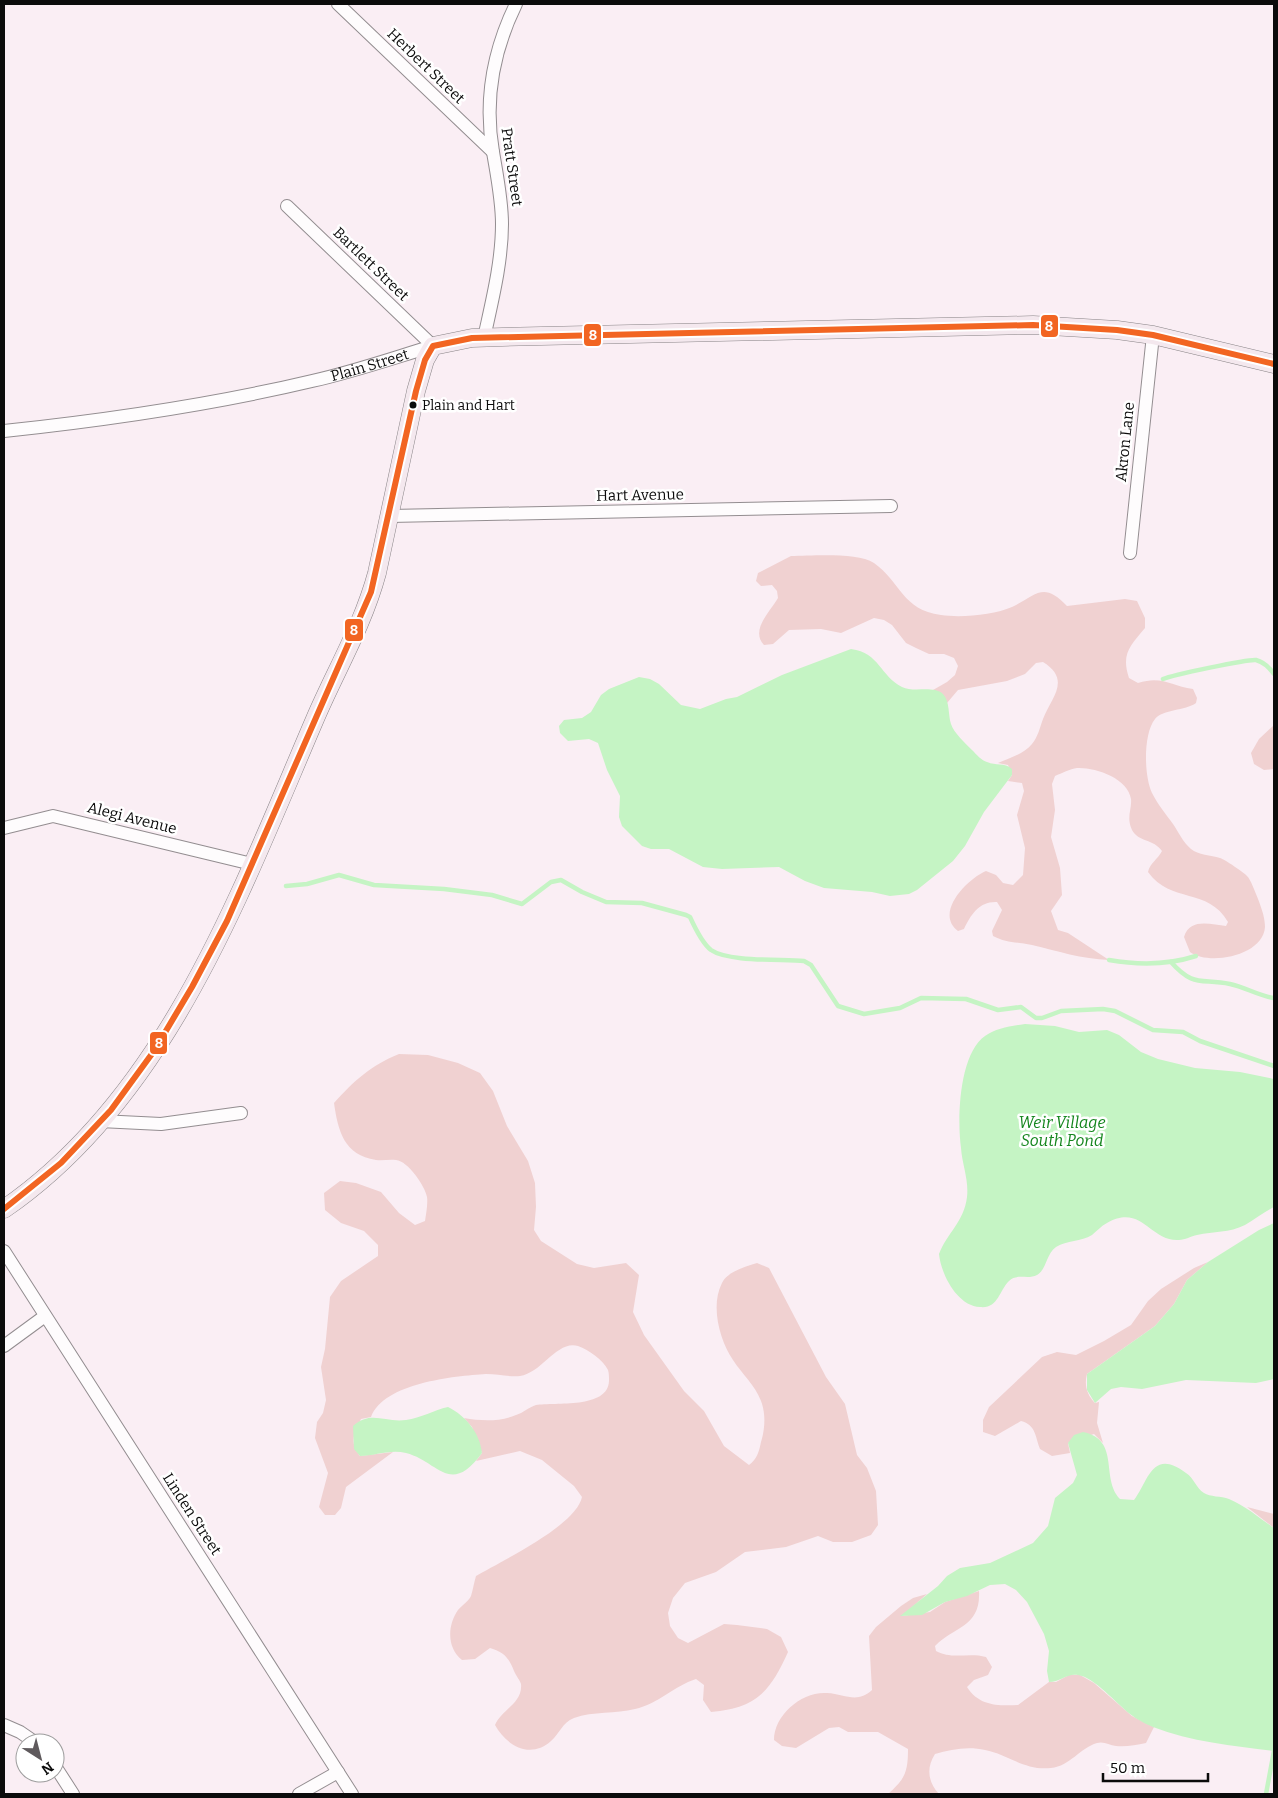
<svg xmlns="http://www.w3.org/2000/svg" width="1278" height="1798" viewBox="0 0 1278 1798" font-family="Bitter,serif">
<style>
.green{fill:#f0d1d1}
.water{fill:#c5f4c4}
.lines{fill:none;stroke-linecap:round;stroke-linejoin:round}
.stream{stroke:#c5f4c4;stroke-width:4.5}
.minor-casing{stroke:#938d90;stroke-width:14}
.secondary-casing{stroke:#898487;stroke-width:19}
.minor{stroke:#fefcfd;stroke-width:12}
.secondary{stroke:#f4e8ee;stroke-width:18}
.bus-1-casing{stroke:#fff;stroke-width:10}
.bus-1{stroke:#f26522;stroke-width:6}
.bus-dot{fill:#0b0b0b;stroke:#fff;stroke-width:2}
.labels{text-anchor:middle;stroke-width:5;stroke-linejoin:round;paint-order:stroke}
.bus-label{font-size:14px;fill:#0b0b0b;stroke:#fff;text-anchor:start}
.street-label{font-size:15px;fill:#0b0b0b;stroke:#fff}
.water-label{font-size:16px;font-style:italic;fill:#15861e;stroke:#fff}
.line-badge{stroke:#fff;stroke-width:2}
.badge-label{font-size:14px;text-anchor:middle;font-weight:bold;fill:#fff}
</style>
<rect width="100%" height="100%" fill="#faeef4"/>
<g class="green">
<path d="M791,556C812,556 857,552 874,563C901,582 902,610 941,615C961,618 994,615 1012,607C1037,595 1043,581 1067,606L1125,599L1137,601L1145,618V628C1130,646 1121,654 1129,678L1138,683C1162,675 1171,686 1193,689L1197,698L1196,703C1185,711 1163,709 1155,719C1143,734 1144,776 1152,793C1158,805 1166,814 1173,824C1179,833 1183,842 1191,849C1198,855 1211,855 1220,858C1224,859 1245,873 1248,877C1251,881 1254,889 1256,894C1260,904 1265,916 1265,927C1263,956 1209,966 1190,952L1184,937C1190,917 1212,925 1226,926L1228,922C1208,887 1171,904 1148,872C1150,863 1158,859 1162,851C1154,839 1138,842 1132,830C1126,817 1132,810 1131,799C1128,778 1095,767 1077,768C1070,769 1062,773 1055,776L1052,784L1055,810L1051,837L1060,868L1062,895L1051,911L1058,930L1068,933L1109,960C1082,959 1057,951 1032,945C1018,942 1006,943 993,936L992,931L1002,910L997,902C980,901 971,914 964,929L958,931C934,913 967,879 986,871L996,875L1003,883L1013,885L1023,875L1025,848L1017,815L1024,791L1022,783L1008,781L1012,775L1008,765L998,763C1009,758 1024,754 1032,744C1038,737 1040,727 1043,719C1051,698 1072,680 1043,662L1036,663L1025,674L1007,681L958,690L947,703L942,694L933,690L947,682L955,675L958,666L954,658L944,654H929L916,648L906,643L892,625L884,620L874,618L841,633L821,629L789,630L773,644L764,645C750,630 770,612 778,598L777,591L772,585L761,586L756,581L758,573Z"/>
<polygon points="1274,725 1274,769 1264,770 1254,764 1251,753 1259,739"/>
<path d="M399,1054L428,1055L458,1063L480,1073L493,1091L507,1126L528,1161L535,1183L536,1207L534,1230L541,1241L577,1264L594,1268L626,1263L639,1275L633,1312L644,1335L684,1391L704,1411L724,1446L749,1465C757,1459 759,1452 761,1442C765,1429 766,1414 761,1401C755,1385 742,1374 733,1360C720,1341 710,1306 722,1283C728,1271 745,1267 757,1263L769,1268L826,1377L845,1404L857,1455L867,1468L876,1491L878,1525L871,1535L852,1542H833L818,1536L786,1547L745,1552L716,1572L685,1583L673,1598L668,1613L670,1626L678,1638L688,1643L724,1624L737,1625L767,1629L781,1637L788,1652C770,1692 756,1708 711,1712L703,1700L704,1685L696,1679C674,1686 658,1704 635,1709C616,1714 593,1711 574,1718C562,1723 560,1733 551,1741C530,1760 506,1745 495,1725C501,1710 523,1703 521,1684C520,1680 516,1676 514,1671C509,1658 504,1652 490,1648L475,1659L462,1660C447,1648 447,1626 458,1610C462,1605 469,1601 471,1596C473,1589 474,1583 476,1576C501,1561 576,1526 582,1497L574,1486L542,1460L520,1451L476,1461L482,1453L472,1427L464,1418C481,1421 499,1422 516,1415C523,1413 529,1407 536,1405C555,1402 608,1409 609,1381C609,1377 609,1373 608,1370C603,1360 589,1350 578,1346C557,1340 542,1373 520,1376C508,1377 498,1374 486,1374C454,1376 384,1383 371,1417L361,1419C354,1433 349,1442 360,1456L393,1452L346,1487L341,1508L335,1515H325L319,1507L328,1473L315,1438L317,1422L323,1413L326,1400L321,1367L325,1349L330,1297L341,1281L378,1256V1245L364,1231L341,1223L325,1210L324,1193L340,1181L356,1183L381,1192L399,1213L415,1225L425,1221C426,1214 428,1204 427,1197C425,1186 408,1161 396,1160C389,1159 383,1161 376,1160C344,1155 338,1131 334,1103C355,1080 370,1066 399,1054Z"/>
<path d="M1208,1262L1187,1280L1174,1304L1155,1326L1087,1374C1084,1385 1087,1395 1095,1403L1099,1402L1097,1423L1103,1443L1094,1434L1068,1443L1070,1453L1052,1456L1040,1449C1035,1436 1036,1425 1021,1421L995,1436L983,1432V1420L989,1407L1042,1357L1057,1352L1076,1355L1104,1341L1131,1325L1148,1301L1161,1289L1194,1268Z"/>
<polygon points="1247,1507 1274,1514 1274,1528"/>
<path d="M979,1591C981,1627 955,1626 935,1646L936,1651C952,1660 969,1652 986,1657L992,1667L988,1675L974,1680L967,1687C979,1706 998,1706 1018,1705L1049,1682H1056L1069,1675H1080L1094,1683L1132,1716L1154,1727L1146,1743C1136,1745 1126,1747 1116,1746C1109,1745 1104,1741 1097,1743C1080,1748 1070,1766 1051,1768C1025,1771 1007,1754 985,1750C969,1746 951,1749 935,1754C926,1768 928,1782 939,1794H888C905,1779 908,1772 908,1749L878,1732H848L839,1727L829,1728L796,1748L782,1746L774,1740C774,1715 802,1691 827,1693C845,1694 857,1704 872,1690L869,1636L876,1627L901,1606L913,1598L927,1594L902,1616L930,1612L945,1602Z"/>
</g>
<g class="water">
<path d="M851,649C880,653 880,676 902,687C914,693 933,685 943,694C950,701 948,715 951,724C954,733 965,743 972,750C976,754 982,761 987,762C996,766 1004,762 1012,769V775L984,812L965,846L953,861L917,890L909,894L890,896L872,892L824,888L805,881L779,867L722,869L703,867L669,849H651L642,846L622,826L619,817L620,796L607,770L598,743L589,739L568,741L560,733L559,726L564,720L582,718L591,712L601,695L609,689L639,677L650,679L659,684L681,705L700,709L726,699L737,697L782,675Z"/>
<path d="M1025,1024L1055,1026L1079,1032L1107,1030L1119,1035L1141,1052L1158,1059L1195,1068L1240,1072L1274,1079V1207C1264,1212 1255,1219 1245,1225C1229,1233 1214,1231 1197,1235C1191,1236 1185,1240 1179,1240C1150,1242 1142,1203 1107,1223C1101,1226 1097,1231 1092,1235C1081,1242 1067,1240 1056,1247C1046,1254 1047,1269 1037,1275C1028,1280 1017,1273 1009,1281C999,1291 998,1309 980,1307C957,1306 941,1274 939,1254C947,1233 964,1222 967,1197C969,1180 962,1164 961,1148C957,1119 959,1054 985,1036C996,1028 1011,1026 1025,1024Z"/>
<polygon points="1274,1223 1274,1379 1256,1383 1186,1380 1142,1389 1121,1387 1111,1389 1095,1403 1087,1390 1087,1374 1155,1326 1174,1304 1187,1280 1208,1262 1259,1230"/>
<path d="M448,1407C466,1416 480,1433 482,1453C450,1497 438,1461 406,1453C390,1449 375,1456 360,1456L354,1449L353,1426C371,1410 385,1423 406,1420C421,1418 434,1410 448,1407Z"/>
<path d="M1083,1432C1121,1440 1100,1478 1120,1499L1134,1500C1148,1482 1152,1447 1186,1473C1194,1478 1196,1488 1204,1493C1210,1497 1221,1496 1229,1499C1246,1506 1259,1518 1274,1528V1751C1235,1746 1191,1742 1153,1727C1146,1724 1136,1719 1130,1714C1117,1704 1094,1677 1078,1675C1067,1673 1060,1682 1049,1682L1047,1671L1049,1651L1044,1634L1027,1602L1016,1590L1005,1584L990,1585L967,1596L945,1602L922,1615L900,1616L938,1586L947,1576L960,1568L990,1563L1033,1543L1048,1526L1055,1498L1073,1483L1077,1475L1068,1443L1074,1435Z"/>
</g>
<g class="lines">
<g class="stream">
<path d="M1163,679C1172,675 1248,659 1256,660C1264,662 1269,667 1274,674"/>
<path d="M286,886L307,884L339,875L374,885L444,889L492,895L522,904L551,882L561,880L582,892L606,902L642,903L686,915L690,917C695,928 702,943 711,950C728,962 781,959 804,961L811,965L838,1006L864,1014L900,1008L921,998L966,999L998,1010L1021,1007L1036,1018H1042L1061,1011L1103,1009L1115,1011L1153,1030L1183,1032L1200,1041L1274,1066"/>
<path d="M1109,960C1138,965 1168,965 1196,956"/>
<path d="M1171,962C1194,988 1201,978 1230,984C1245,987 1259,996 1274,998"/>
<polyline points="1266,1794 1274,1751"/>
</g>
<defs>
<g id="minor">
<polyline points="338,4 493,152"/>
<path d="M484,338C492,301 502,262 502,224C502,200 497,176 493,152C484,100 493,51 516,4"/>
<path id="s1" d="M4,431C107,420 211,405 312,381C353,372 393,358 433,346L287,206"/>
<polyline points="390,516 891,506"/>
<polyline points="1130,553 1153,335"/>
<polyline points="4,828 53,816 252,864"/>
<polyline points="100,1121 161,1124 241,1113"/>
<polyline points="4,1251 352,1794"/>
<polyline points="4,1346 45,1316"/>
<polyline points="4,1725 20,1732 36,1743"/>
<polyline points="55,1766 73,1794"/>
<polyline points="299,1794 338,1772"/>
</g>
<path id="secondary" d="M4,1209C167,1097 240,893 315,719C336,670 363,625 377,573L416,391L425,360L433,346L472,338L502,337L1033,325L1117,330L1153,335L1274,364"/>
</defs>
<use href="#minor" class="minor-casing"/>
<use href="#secondary" class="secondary-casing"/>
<use href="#minor" class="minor"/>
<use href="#secondary" class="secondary"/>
<defs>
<polyline id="bus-1" points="4,1209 61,1163 111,1110 154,1051 192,987 227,921 371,592 416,391 425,360 433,346 472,338 1033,325 1117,330 1153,335 1274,364"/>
</defs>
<use href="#bus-1" class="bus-1-casing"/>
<use href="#bus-1" class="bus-1"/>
</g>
<circle class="bus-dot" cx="413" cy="405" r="4.5"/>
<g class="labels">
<g class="bus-label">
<text x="422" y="410">Plain and Hart</text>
</g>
<g class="street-label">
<text transform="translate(426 66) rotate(44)" y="5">Herbert Street</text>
<text transform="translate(512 167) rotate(82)" y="5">Pratt Street</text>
<text transform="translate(371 264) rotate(44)" y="5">Bartlett Street</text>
<text dy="5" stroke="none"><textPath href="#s1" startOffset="372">Plain Street</textPath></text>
<text transform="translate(1125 442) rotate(-84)" y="5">Akron Lane</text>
<text transform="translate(640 495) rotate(-1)" y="5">Hart Avenue</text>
<text transform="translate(132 818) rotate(14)" y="5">Alegi Avenue</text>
<text transform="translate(192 1514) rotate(57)" y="5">Linden Street</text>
</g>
<g class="water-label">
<text x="1062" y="1128">Weir Village<tspan x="1062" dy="18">South Pond</tspan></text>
</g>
</g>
<g class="line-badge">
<rect x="1040" y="314" width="19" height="24" rx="5" fill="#f26522"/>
<rect x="583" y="323" width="19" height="24" rx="5" fill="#f26522"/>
<rect x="344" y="618" width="20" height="24" rx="5" fill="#f26522"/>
<rect x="149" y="1031" width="19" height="24" rx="5" fill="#f26522"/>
</g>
<g class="badge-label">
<text x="1049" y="331">8</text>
<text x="593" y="340">8</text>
<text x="354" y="635">8</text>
<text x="159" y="1048">8</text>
</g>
<rect width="1278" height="1798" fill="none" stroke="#0b0b0b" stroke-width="10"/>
<g transform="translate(40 1758) rotate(144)"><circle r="24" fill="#ffffff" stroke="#9d9d9d"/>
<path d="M0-4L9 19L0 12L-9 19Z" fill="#5f5a5d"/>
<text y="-8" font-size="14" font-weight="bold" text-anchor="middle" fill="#0b0b0b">N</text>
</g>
<path d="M1103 1773v8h105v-8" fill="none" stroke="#0b0b0b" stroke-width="2.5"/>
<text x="1110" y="1773" font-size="15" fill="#0b0b0b" stroke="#ffffff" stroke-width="4" paint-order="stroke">50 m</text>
</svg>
